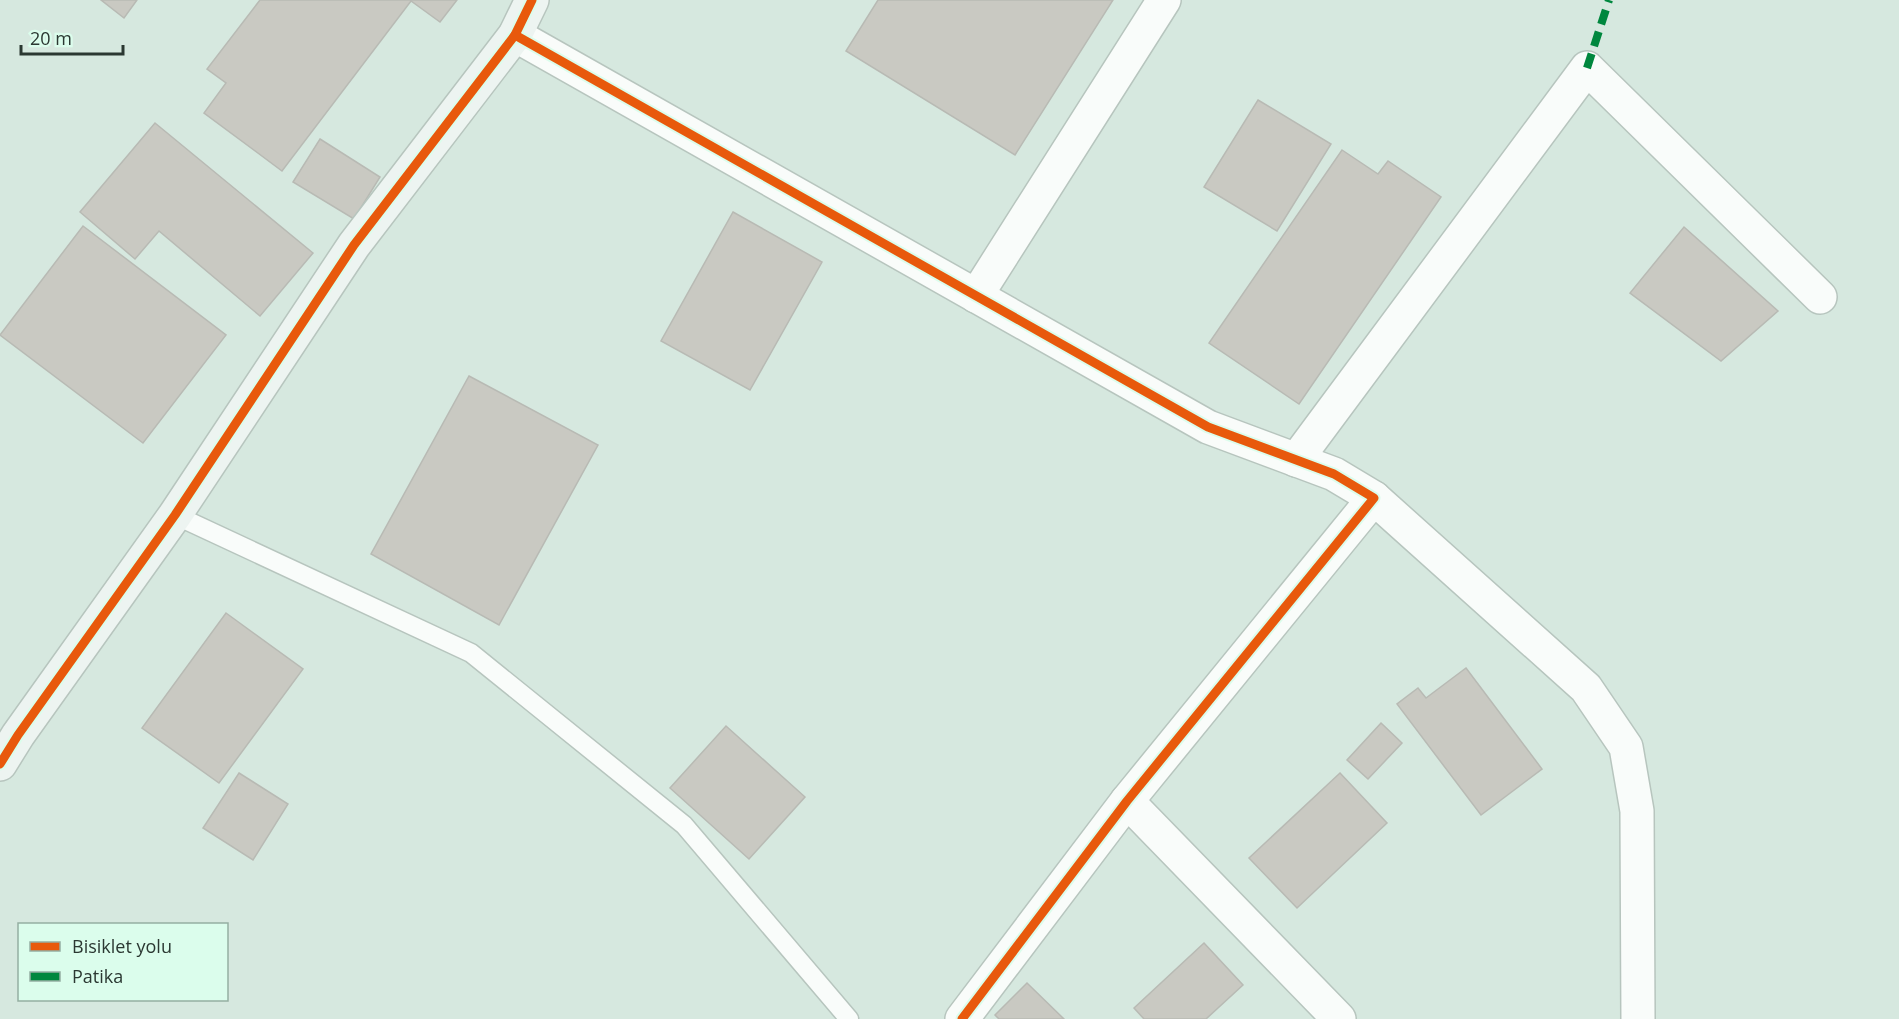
<svg xmlns="http://www.w3.org/2000/svg" width="1899" height="1019" viewBox="0 0 1899 1019" font-family="'Open Sans',sans-serif">
<style>
.building{fill:#c9c9c2;stroke:#b8bab4;stroke-width:1.5}
.lines{fill:none;stroke-linecap:round;stroke-linejoin:round}
.lane-casing{stroke:#b7c5be;stroke-width:21}
.street-casing{stroke:#b7c5be;stroke-width:36}
.secondary-casing{stroke:#b7c5be;stroke-width:36}
.lane{stroke:#f9fcfa;stroke-width:18}
.street{stroke:#f9fcfa;stroke-width:33}
.secondary{stroke:#edf4f1;stroke-width:33}
.quiet{stroke:#00873e;stroke-width:8;stroke-dasharray:15 8;stroke-linecap:butt}
.cycleway-casing{stroke:#dbfdec;stroke-width:13}
.cycleway{stroke:#e8590c;stroke-width:9}
</style>
<rect width="100%" height="100%" fill="#d6e8df"/>
<g class="building">
<polygon points="101,0 137,0 124,18"/>
<polygon points="260,0 457,0 440,22 411,1 282,171 204,113 226,83 207,69"/>
<polygon points="878,0 1113,0 1015,155 846,51"/>
<polygon points="1258,100 1331,144 1277,231 1204,187"/>
<polygon points="155,123 313,253 260,316 159,231 135,259 80,212"/>
<polygon points="320,139 380,177 354,219 293,182"/>
<polygon points="1342,150 1378,174 1388,161 1441,197 1299,404 1209,343"/>
<polygon points="733,212 822,262 750,390 661,341"/>
<polygon points="83,226 226,335 143,443 0,335"/>
<polygon points="1684,227 1778,311 1721,361 1630,293"/>
<polygon points="469,376 598,445 499,625 371,554"/>
<polygon points="226,613 303,669 219,783 142,728"/>
<polygon points="1466,668 1542,769 1481,815 1397,704 1418,688 1426,698"/>
<polygon points="1381,723 1402,743 1368,779 1347,760"/>
<polygon points="726,726 805,797 749,859 670,788"/>
<polygon points="239,773 288,804 253,860 203,828"/>
<polygon points="1340,773 1387,823 1297,908 1249,858"/>
<polygon points="1204,943 1243,985 1206,1019 1144,1019 1134,1008"/>
<polygon points="1027,983 1064,1019 999,1019 995,1015"/>
</g>
<g class="lines">
<defs>
<polyline id="lane" points="175,515 471,653 684,825 849,1019"/>
<g id="street">
<polyline points="515,35 1208,427 1334,474 1374,498 1127,801 962,1019"/>
<polyline points="976,296 1164,0"/>
<polyline points="1296,460 1587,68 1820,297"/>
<polyline points="1374,498 1586,688 1626,747 1637,811 1638,1019"/>
<polyline points="1127,801 1339,1019"/>
</g>
<polyline id="secondary" points="0,764 18,735 175,515 354,245 515,35 532,0"/>
</defs>
<use href="#lane" class="lane-casing"/>
<use href="#street" class="street-casing"/>
<use href="#secondary" class="secondary-casing"/>
<use href="#lane" class="lane"/>
<use href="#street" class="street"/>
<use href="#secondary" class="secondary"/>
<polyline class="quiet" points="1587,68 1609,0"/>
<defs>
<g id="cycleway">
<polyline points="515,35 1208,427 1334,474 1374,498 1127,801 962,1019"/>
<polyline points="0,764 18,735 175,515 354,245 515,35 532,0"/>
</g>
</defs>
<use href="#cycleway" class="cycleway-casing"/>
<use href="#cycleway" class="cycleway"/>
</g>
<rect x="18" y="923" width="210" height="78" fill="#dbfdec" stroke="#95aea2" stroke-width="1.5"/>
<rect x="30" y="942" width="30" height="9" fill="#e8590c" stroke="#95aea2" stroke-width="1.5"/>
<text x="72" y="953" font-size="18" fill="#2b3832">Bisiklet yolu</text>
<rect x="30" y="972" width="30" height="9" fill="#00873e" stroke="#95aea2" stroke-width="1.5"/>
<text x="72" y="983" font-size="18" fill="#2b3832">Patika</text>
<path d="M21 45v9h102v-9" fill="none" stroke="#2b3832" stroke-width="3"/>
<text x="30" y="45" font-size="18" fill="#2b3832" stroke="#dbfdec" stroke-width="4.5" paint-order="stroke">20 m</text>
</svg>
